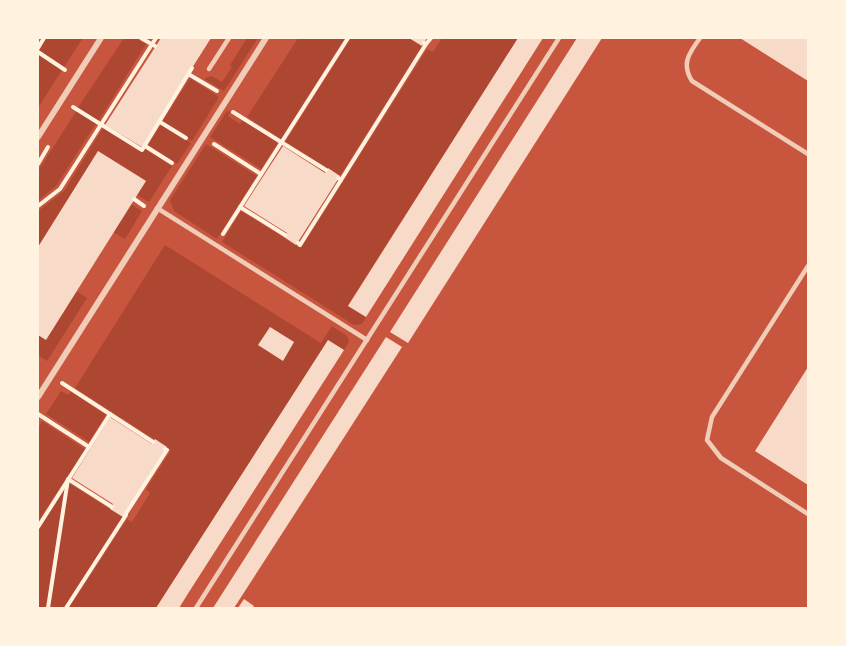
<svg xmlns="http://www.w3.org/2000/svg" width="846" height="646" viewBox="0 0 846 646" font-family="Roboto,sans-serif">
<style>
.green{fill:#ae4732;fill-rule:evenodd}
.building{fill:#f7dbc8}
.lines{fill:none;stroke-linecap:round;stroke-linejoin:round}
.path{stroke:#fff3e0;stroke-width:4}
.service{stroke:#f1ccb7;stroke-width:4.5}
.minor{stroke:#f1ccb7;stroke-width:6}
</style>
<rect width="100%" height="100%" fill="#c8553d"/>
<g class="green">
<polygon points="46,38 83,38 64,67 38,51"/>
<polygon points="124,38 136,38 146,44 98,122 77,109"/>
<polygon points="247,38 258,38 224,91 204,79 211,76 222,82 232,67 230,65"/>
<polygon points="298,38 345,38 281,139 247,117"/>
<polygon points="351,38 409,38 422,46 340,176 285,142"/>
<polygon points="442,38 518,38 348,305 366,317 362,324 354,325 222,242 241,211 301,248 427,49 433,52"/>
<polygon points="38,54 62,70 38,108"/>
<polygon points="190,78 219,97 192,141 162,122"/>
<polygon points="77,110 97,122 56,186 38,201 38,171"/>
<polygon points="227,111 230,112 228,116 240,124 242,120 278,143 261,169 210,137"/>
<polygon points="161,124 191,143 177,164 148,145"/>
<polygon points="103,128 143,153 145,149 172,166 149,202 137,195 145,180 98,151 38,247 38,211 64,191"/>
<polygon points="206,144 257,176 217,239 174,211 170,200"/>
<polygon points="131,204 142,211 125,239 113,232"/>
<path d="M165,245L321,343L332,326L347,336L349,342L344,350L328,340L156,608H69L127,519L132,522L150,493L146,489L171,450L75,388ZM270,327L294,342L283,360L259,345Z"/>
<polygon points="76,291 87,298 47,361 38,355 38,335 45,339"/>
<polygon points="61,391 68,395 71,392 106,415 89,442 46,414"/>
<polygon points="42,421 85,449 38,522 38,428"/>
<polygon points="69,483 123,517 64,608 50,608"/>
<polygon points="65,488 46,608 38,608 38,531"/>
</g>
<g class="building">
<polygon points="161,38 211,38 142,147 105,125"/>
<polygon points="409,38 427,38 422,46"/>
<polygon points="518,38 543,38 366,317 348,306"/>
<polygon points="577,38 602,38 408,343 390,332"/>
<polygon points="740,38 808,38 808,81"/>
<polygon points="283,146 325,173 328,168 340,176 296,245 284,237 287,233 244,206"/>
<polygon points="98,151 146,181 46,340 38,335 38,247"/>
<polygon points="270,327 294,342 283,361 258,345"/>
<polygon points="386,337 402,347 334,453 234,608 213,608"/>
<polygon points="328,340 344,350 189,592 179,608 156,608"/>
<polygon points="808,367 808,485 755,451"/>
<polygon points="110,417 152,444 155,439 167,447 123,517 110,509 113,504 72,478"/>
<polygon points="244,599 254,606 252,608 238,608"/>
</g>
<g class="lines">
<g class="path">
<polyline points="141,38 155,46"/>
<polyline points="424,43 426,44 431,38"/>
<polyline points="38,48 44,38"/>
<polyline points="38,52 65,70"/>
<polyline points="190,75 217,91"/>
<polyline points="73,107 142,150 192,68"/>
<polyline points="233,112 326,170"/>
<polyline points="160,122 186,138"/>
<polyline points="214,144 261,174"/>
<polyline points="145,146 172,163"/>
<polyline points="38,164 48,147"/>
<polyline points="341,180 426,44"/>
<polyline points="134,199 144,206"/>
<polyline points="38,206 60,189 156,38"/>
<polyline points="240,207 285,235"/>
<polyline points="223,234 348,38"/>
<polyline points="298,243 300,245 341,180 338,178"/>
<polyline points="62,383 153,442"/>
<polyline points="38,414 89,447"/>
<polyline points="125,515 167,450 165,449"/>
<polyline points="38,527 110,414"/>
<polyline points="48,608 68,479 112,507"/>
<polyline points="66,608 126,515"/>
</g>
<g class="service">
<path d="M700,38C689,53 681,64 692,81L808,154"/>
<polyline points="209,69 229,38"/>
<polyline points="157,208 367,340"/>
<polyline points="808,266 712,417 707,440 721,458 808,514"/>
<polyline points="196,608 559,38"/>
</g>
<g class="minor">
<polyline points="38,137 101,38"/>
<polyline points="38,397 266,38"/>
</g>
</g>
<rect width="846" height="646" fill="none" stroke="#fff3e0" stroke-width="78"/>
</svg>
